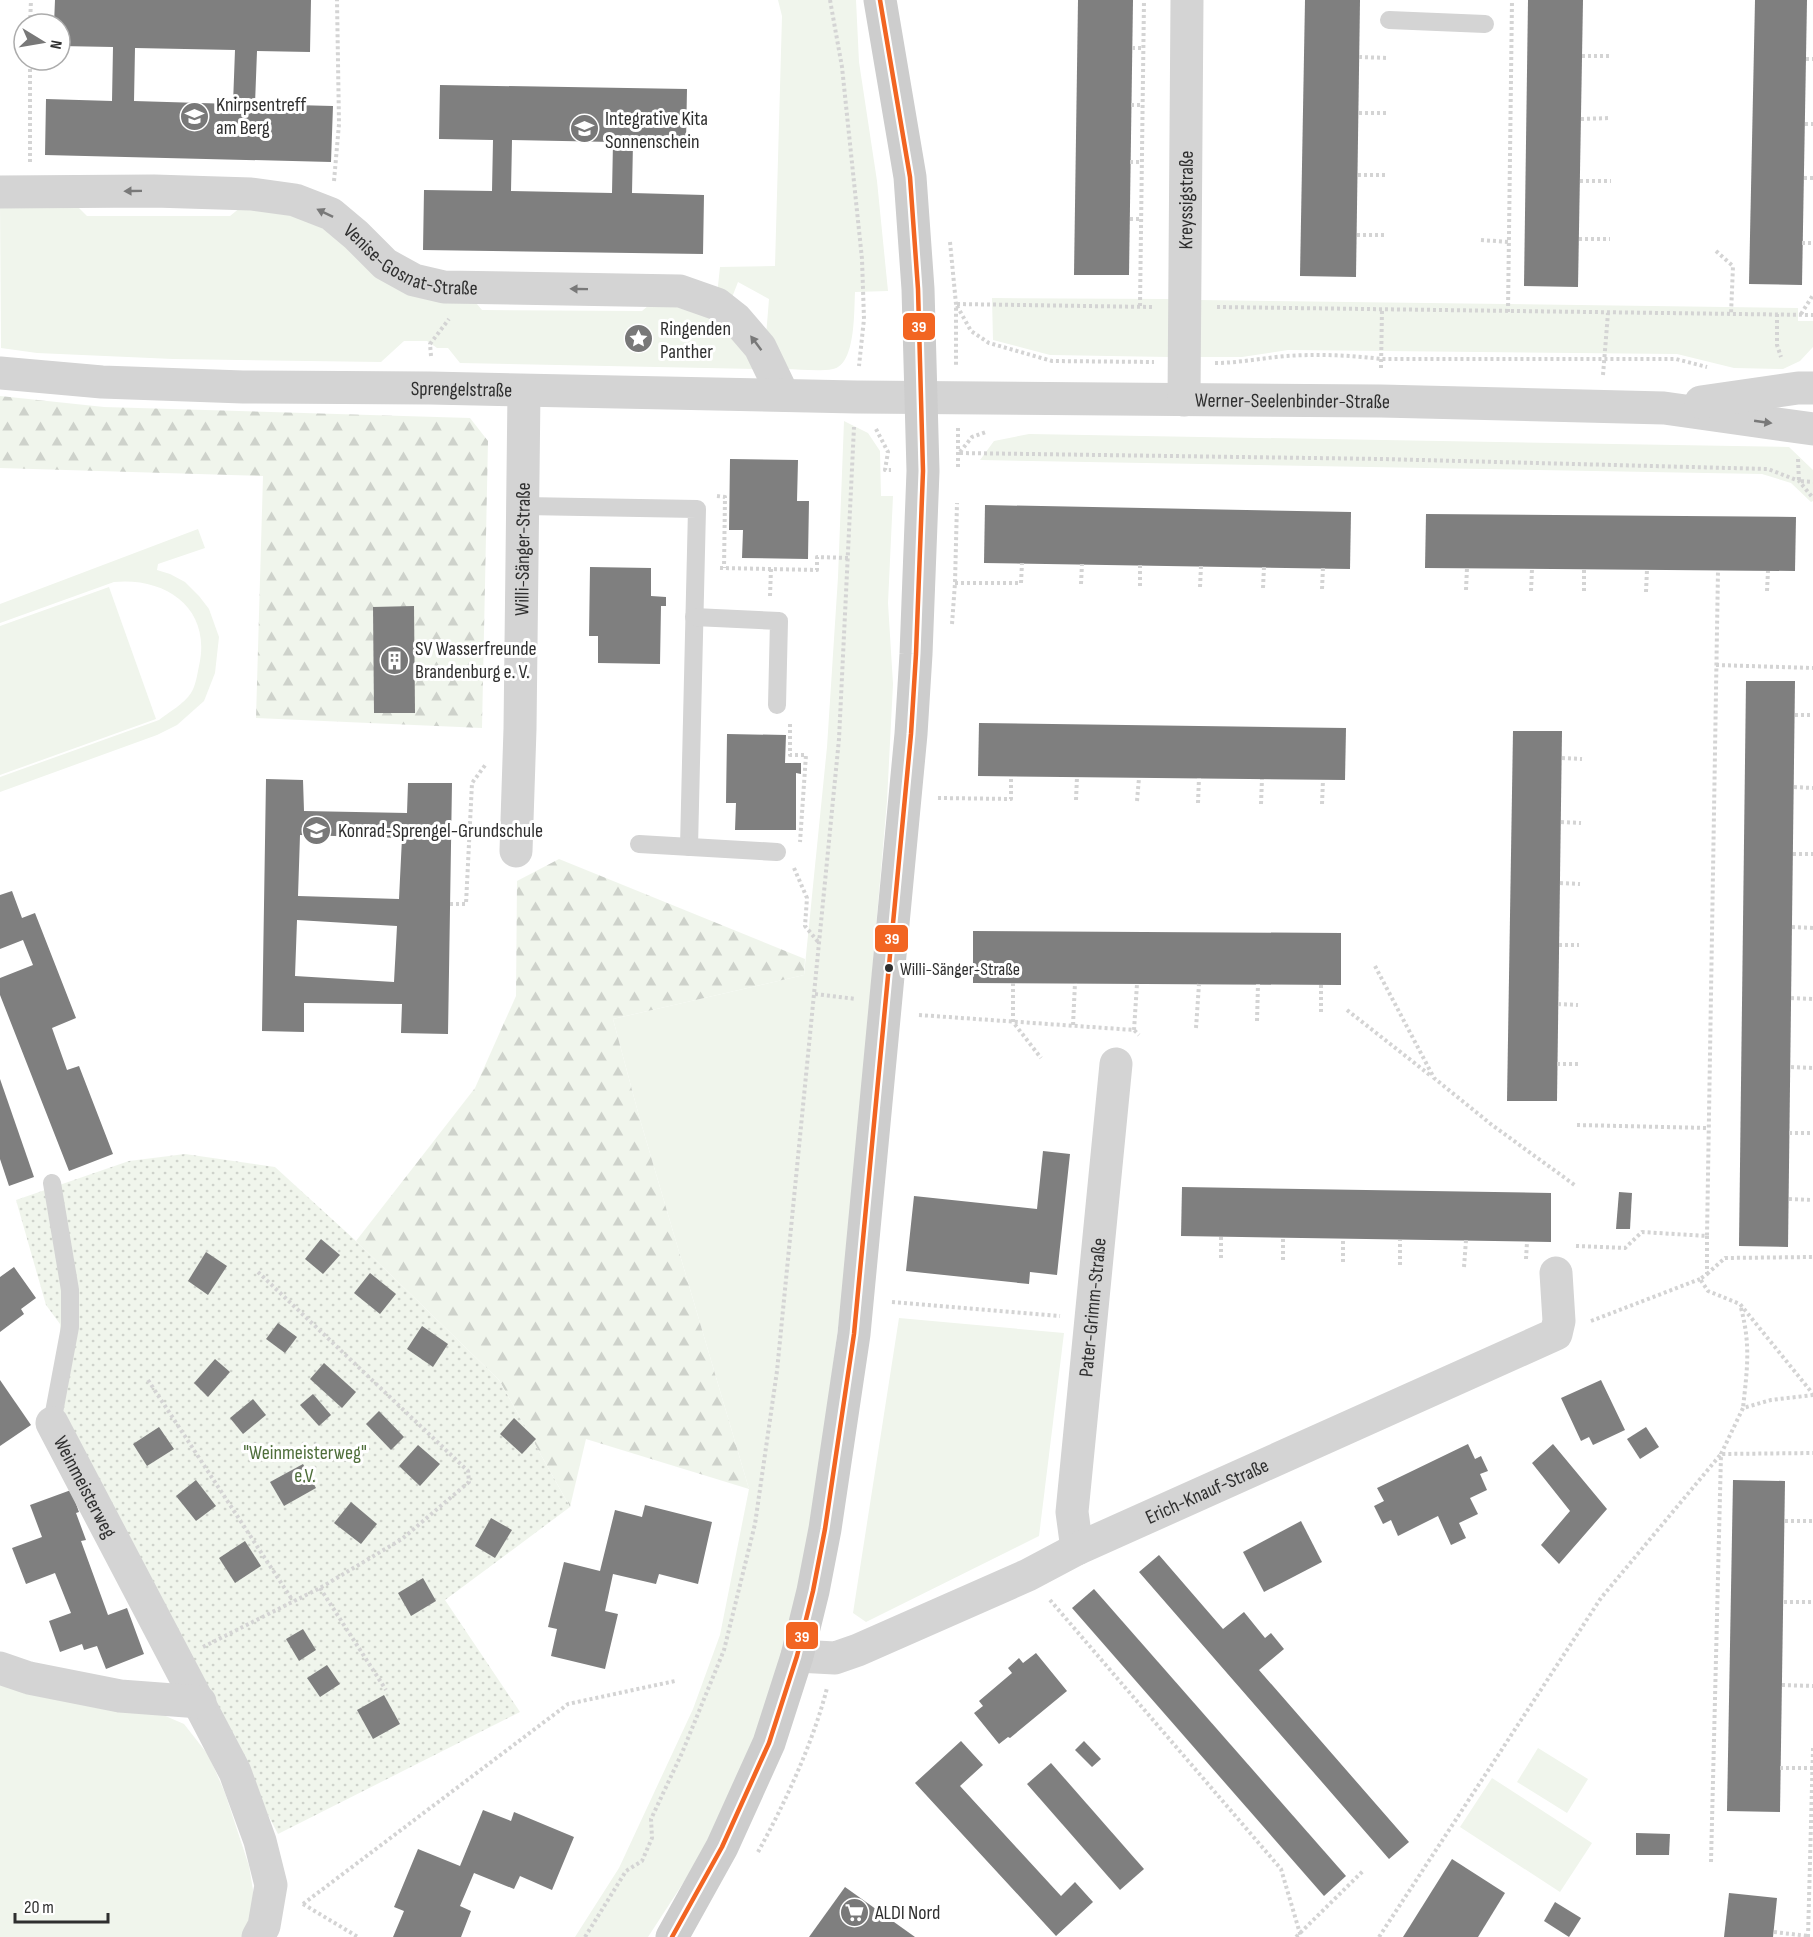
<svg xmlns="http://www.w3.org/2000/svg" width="1813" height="1937" viewBox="0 0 1813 1937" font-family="'Sofia Sans Condensed',sans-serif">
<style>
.green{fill:#f0f5ec}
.forest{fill:url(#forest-firs)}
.garden{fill:url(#garden-dots)}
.building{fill:#7f7f7f;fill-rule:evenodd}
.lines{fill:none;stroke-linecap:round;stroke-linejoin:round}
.path{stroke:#d4d4d4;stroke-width:4;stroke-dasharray:3 3;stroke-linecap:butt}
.lane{stroke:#d4d4d4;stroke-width:18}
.street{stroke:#d4d4d4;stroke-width:33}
.secondary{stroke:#cdcdcd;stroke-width:33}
.bus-1-casing{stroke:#fff;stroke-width:9}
.bus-1{stroke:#f26522;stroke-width:4.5}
.oneway{fill:#797979}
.bus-dot{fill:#2f2f2f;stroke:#fff;stroke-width:2}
.labels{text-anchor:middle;stroke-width:6;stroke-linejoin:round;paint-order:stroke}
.bus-label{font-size:18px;fill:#2f2f2f;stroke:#fff;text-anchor:start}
.poi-label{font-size:20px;fill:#2f2f2f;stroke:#fff;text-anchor:start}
.street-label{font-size:20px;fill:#2f2f2f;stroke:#fff}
.park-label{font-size:20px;fill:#4e6e3a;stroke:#fff}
.line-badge{stroke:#fff;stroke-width:2}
.badge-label{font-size:16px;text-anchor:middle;font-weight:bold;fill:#fff}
</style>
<defs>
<pattern id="forest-firs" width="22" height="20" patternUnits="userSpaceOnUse" patternTransform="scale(1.5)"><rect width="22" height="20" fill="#f0f5ec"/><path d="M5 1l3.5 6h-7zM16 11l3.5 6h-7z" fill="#ced2cb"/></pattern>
<pattern id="garden-dots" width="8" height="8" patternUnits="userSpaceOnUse" patternTransform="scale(1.5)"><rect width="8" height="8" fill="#f0f5ec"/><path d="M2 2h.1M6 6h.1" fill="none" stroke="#ced2cb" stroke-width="1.8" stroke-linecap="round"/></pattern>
</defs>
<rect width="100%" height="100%" fill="#fff"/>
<g class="green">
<path d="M778,0H856L859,62L877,181L888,291L855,292C854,310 856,365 833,369C818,372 800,369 785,369L766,336L769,299L738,282L731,300L717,295L720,267L775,266L782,16Z"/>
<polygon points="72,201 87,216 230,216 246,203 286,208 471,297 482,310 642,311 655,300 713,311 756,369 460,363 448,348 437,348 427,341 404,341 381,362 173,359 37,353 1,348 0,202"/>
<polygon points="992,298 1169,299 1169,357 1050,355 993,340"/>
<polygon points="1198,300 1798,308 1798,321 1813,321 1813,347 1800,361 1783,369 1734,368 1677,354 1288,350 1242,357 1197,357"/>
<polygon points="844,421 868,433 880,451 881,496 893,496 888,603 893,684 887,801 847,1260 821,1456 801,1580 768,1702 736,1789 704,1851 648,1937 575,1937 619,1868 693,1709 720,1635 749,1489 639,1116 613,1019 804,975 827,747 838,577"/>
<polygon points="1029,434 1789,447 1813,470 1813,501 1811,502 1791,483 1762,474 980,460 994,441"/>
<path d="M198,529L205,548L158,564L157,570L170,574L185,582L199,596L209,609L219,637L215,673L204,701L177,725L157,735L0,792V777L159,720C169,712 184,704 191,693C196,685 197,675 199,666C212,609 167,577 114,582L0,623V604Z"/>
<polygon points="109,587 156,719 0,775 0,626"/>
<polygon points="899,1318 1064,1333 1039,1536 866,1622 853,1613"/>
<polygon points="0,1674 147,1708 184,1724 209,1756 225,1793 249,1866 254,1896 250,1922 243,1937 0,1937"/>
<polygon points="1538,1748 1588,1779 1567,1813 1517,1782"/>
<polygon points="1492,1778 1592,1843 1560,1892 1460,1827"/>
</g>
<g class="forest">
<polygon points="0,396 104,407 470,418 488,441 482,728 256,718 263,476 0,468"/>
<polygon points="559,859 805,959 804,975 613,1019 639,1116 749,1489 586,1439 570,1507 499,1380 356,1241 475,1088 516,996 517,881"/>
</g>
<polygon class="garden" points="185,1154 275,1167 356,1241 499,1380 570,1507 445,1600 520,1712 278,1834 60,1414 60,1324 46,1305 16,1200 129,1161"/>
<g class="building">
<path d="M55,0H311L310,52L257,51L255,104L333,106L331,162L45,155L46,99L112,101L113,47L60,46V24H54ZM135,48L235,50L233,104L134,101Z"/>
<polygon points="1078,0 1133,0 1129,275 1074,275"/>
<polygon points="1305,0 1360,0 1356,277 1300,276"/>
<polygon points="1528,0 1583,0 1578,287 1524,286"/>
<polygon points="1755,0 1807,0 1802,285 1749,284"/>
<path d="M440,85L687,89L686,143L633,142L632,193L704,195L703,254L423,250L424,190L492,191L493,140L439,139ZM512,140L613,142L612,193L511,191Z"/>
<polygon points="730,459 798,460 797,501 809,501 808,559 742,558 743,530 729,530"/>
<polygon points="985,505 1351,512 1350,569 984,563"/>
<polygon points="1426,514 1796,517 1795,571 1425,568"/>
<polygon points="590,567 651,568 651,596 666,597 666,606 661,606 660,664 598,663 598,636 589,636"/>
<polygon points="414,606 415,713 374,713 373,607"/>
<polygon points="1746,681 1795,681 1788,1247 1739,1246"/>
<polygon points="979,723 1346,728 1345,780 978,776"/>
<polygon points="1513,731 1562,731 1557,1101 1507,1101"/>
<polygon points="727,734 786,735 785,763 801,763 801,774 796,773 796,830 735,830 736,803 726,803"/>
<path d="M266,779L303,780L304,811L407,813L408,783H452L448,1034L401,1033L402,1004L304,1003V1032L262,1031ZM300,835L402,838L399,899L298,896ZM297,920L397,926L394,982L295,976Z"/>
<polygon points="12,891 22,918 35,913 76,1018 52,1028 67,1070 79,1066 113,1154 69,1171 0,995 0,978 33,965 23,940 0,949 0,895"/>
<polygon points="973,931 1341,933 1341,985 973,983"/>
<polygon points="0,1079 34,1177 9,1186 0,1159"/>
<polygon points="1043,1151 1070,1154 1057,1275 1030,1272 1029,1284 906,1271 914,1196 1037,1209"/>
<polygon points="1182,1187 1551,1193 1551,1242 1181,1236"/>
<polygon points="1619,1192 1632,1193 1630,1229 1616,1229"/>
<polygon points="321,1239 340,1255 323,1274 305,1259"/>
<polygon points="206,1252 227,1266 208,1295 188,1281"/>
<polygon points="14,1267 36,1298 21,1309 24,1314 0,1332 0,1277"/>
<polygon points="370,1273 396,1294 380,1314 354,1293"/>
<polygon points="278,1323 297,1337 285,1353 266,1339"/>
<polygon points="422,1326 448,1344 433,1367 407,1349"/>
<polygon points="215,1359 230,1372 208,1397 194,1383"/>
<polygon points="324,1363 356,1392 342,1408 310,1379"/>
<polygon points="0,1380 31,1425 0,1446"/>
<polygon points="1601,1380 1625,1430 1593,1445 1589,1437 1581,1441 1561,1398"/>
<polygon points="313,1394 331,1415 319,1426 300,1405"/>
<polygon points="253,1399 266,1415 243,1434 230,1418"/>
<polygon points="379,1411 404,1437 391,1450 366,1424"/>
<polygon points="514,1418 536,1439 522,1454 500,1434"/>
<polygon points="159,1427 174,1449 147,1466 133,1444"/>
<polygon points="1646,1427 1659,1447 1640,1459 1627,1439"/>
<polygon points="1468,1444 1475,1459 1481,1456 1488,1471 1480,1474 1487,1490 1470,1498 1478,1514 1459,1523 1466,1538 1451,1545 1438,1516 1398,1536 1391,1520 1383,1524 1374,1506 1384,1501 1377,1488"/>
<polygon points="1553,1444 1607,1509 1559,1564 1541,1545 1570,1511 1532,1463"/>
<polygon points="418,1445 440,1464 420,1486 399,1466"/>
<polygon points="303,1464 316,1488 284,1506 270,1482"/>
<polygon points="196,1480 216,1506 196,1521 176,1496"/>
<polygon points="1733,1480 1785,1481 1780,1812 1727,1811"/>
<polygon points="71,1490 79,1512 76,1513 86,1540 81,1541 108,1615 127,1608 144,1654 106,1669 97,1646 84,1650 82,1644 60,1652 49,1621 71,1613 55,1573 26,1584 12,1548 42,1537 30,1505"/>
<polygon points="351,1502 377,1524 361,1544 334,1523"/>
<polygon points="645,1505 712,1522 698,1584 659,1574 656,1584 613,1574 605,1611 618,1614 605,1669 551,1656 557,1629 548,1627 564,1562 600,1571 615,1510 642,1517"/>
<polygon points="491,1518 512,1530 495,1558 475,1546"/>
<polygon points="1301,1521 1322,1562 1264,1592 1243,1552"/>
<polygon points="245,1541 261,1566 235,1583 219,1558"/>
<polygon points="1159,1555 1223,1629 1244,1612 1265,1638 1271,1633 1284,1649 1259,1670 1409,1842 1389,1859 1139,1572"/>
<polygon points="423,1578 436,1601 411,1616 398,1593"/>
<polygon points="1094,1589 1346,1876 1324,1896 1072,1608"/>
<polygon points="303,1629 316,1650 299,1661 286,1639"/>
<polygon points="1036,1653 1067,1691 1010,1738 1008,1737 999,1744 974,1713 983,1706 979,1701 1012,1673 1008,1668 1019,1658 1023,1663"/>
<polygon points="327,1665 340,1684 320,1697 307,1678"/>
<polygon points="384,1695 400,1724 373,1739 357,1710"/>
<polygon points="961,1741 983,1765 960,1786 1061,1896 1075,1882 1093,1902 1056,1936 915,1783"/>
<polygon points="1084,1741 1101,1759 1092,1767 1075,1750"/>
<polygon points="1051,1763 1144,1869 1120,1890 1027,1784"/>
<polygon points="483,1810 511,1821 514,1812 574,1837 552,1890 520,1876 514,1889 474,1873 460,1906 471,1911 461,1937 393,1937 404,1911 394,1907 418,1849 460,1866"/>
<polygon points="1636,1833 1670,1834 1669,1855 1636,1855"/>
<polygon points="1452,1859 1505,1893 1478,1937 1403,1937"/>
<polygon points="845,1887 915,1937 809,1937"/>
<polygon points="1729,1893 1777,1898 1773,1937 1724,1937"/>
<polygon points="1555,1902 1581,1918 1569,1937 1544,1921"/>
</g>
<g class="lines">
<g class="path">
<polyline points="830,0 842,67 862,259 864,319 859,366"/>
<polyline points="30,24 31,0"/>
<polyline points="1132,48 1143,48"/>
<polyline points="1582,56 1612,56"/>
<polyline points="1359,57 1388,58"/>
<polyline points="1806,59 1813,59"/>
<polyline points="1131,105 1142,105"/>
<polyline points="1359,113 1387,113"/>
<polyline points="1581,119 1611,118"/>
<polyline points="1805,124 1813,124"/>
<polyline points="30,162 30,60"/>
<polyline points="1130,162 1141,162"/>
<polyline points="1358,175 1385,175"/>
<polyline points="1804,178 1813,178"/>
<polyline points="334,181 339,124 337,0"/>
<polyline points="1580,181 1611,181"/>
<polyline points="1130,219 1141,219"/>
<polyline points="1357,235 1384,235"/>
<polyline points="1579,239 1610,239"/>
<polyline points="1481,240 1509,242"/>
<polyline points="950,242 956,304 956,366"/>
<polyline points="1802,243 1813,243"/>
<polyline points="1716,251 1733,266 1731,314"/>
<polyline points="1140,306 1144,0"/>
<polyline points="1152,307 956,304 971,331 989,343 1052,361 1154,362"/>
<polyline points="1217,307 1813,315"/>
<polyline points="1508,312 1512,0"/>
<polyline points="1777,314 1777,345 1781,357"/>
<polyline points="1801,314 1813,295"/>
<polyline points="431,356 430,344 449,319"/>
<path d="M1215,363C1239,363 1262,358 1286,356C1317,354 1350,355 1381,359H1676L1707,367"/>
<polyline points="1381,368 1382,309"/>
<polyline points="1603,375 1608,313"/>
<polyline points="958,428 958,468"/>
<polyline points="876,429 888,452 885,470 891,470"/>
<polyline points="960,452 972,437 986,432"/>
<polyline points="960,453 1382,459 1768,469 1799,481 1813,498"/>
<polyline points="1798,459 1799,481 1813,482"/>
<polyline points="717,496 725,497 724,568"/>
<polyline points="720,568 817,570 817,557 848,558"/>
<polyline points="955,583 1021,583 1022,563"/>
<polyline points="1081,584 1082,564"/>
<polyline points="1140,586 1140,565"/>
<polyline points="1200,587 1201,566"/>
<polyline points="1263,588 1264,567"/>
<polyline points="1322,589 1323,568"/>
<polyline points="1466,590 1467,568"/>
<polyline points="1531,591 1532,569"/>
<polyline points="1584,591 1584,569"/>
<polyline points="1767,591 1768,571"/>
<polyline points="1646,592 1647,570"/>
<polyline points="770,596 771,569"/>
<polyline points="952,624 955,583 957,503"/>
<polyline points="1716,665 1813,668"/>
<polyline points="1795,715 1813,715"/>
<polyline points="790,724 790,755 806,755 800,842"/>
<polyline points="1562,758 1582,759"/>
<polyline points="1794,787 1813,788"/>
<polyline points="938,798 1011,799 1011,776"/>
<polyline points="1076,800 1077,777"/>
<polyline points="1137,801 1139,778"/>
<polyline points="1198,803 1199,778"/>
<polyline points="1261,804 1262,779"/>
<polyline points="1322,804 1323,780"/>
<polyline points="1561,822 1581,823"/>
<polyline points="1793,854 1813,854"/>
<polyline points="794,868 807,898 805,926 819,943"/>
<polyline points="1560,883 1580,884"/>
<polyline points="450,904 466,904 472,783 486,764"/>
<polyline points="1792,927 1813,928"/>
<polyline points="1559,945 1579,945"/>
<polyline points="1375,966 1434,1078 1492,1125 1576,1186"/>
<polyline points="1013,983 1013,1022 1041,1058"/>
<polyline points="1321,985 1321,1013"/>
<polyline points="815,994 856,999"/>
<polyline points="1791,998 1813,999"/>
<polyline points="1558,1004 1578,1005"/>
<polyline points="1347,1010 1431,1076"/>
<polyline points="919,1015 1134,1030 1139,1035"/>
<polyline points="1257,1021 1258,984"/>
<polyline points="1073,1025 1075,983"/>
<polyline points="1196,1028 1199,984"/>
<polyline points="1134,1030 1137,984"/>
<polyline points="1557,1064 1578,1064"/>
<polyline points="1791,1067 1813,1068"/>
<polyline points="1577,1125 1708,1128"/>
<polyline points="1789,1133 1813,1133"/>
<polyline points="1789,1199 1813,1200"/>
<polyline points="1707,1236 1707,1274 1700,1279 1708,1291 1740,1304 1813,1394"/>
<polyline points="1576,1246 1625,1248 1642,1232 1707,1236 1718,570"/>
<polyline points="1221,1258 1221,1237"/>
<polyline points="1526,1259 1527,1242"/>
<polyline points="1283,1260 1283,1238"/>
<polyline points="1343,1262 1343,1239"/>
<polyline points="1400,1265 1400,1240"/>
<polyline points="1464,1267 1466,1240"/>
<polyline points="1707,1274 1725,1258 1813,1257"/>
<polyline points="892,1302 1060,1316"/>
<path d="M1741,1308C1751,1346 1747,1370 1743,1408"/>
<polyline points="1591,1321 1700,1279"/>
<polyline points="148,1380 293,1601"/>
<polyline points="1785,1521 1813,1521"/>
<polyline points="320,1588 386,1690"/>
<polyline points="1050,1600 1281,1869 1301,1937"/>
<polyline points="1784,1602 1813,1602"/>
<polyline points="203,1647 320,1588 402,1539 469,1482 468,1471 258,1272"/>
<polyline points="1782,1685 1813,1686"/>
<polyline points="1780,1768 1813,1768"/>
<path d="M758,1852C785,1803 813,1743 827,1688"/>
<polyline points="1711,1862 1721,1454 1743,1408 1771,1400 1813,1395"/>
<polyline points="303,1904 568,1704 675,1681"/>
<polyline points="303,1904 358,1937"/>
<polyline points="1774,1932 1808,1936"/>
<polyline points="585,1937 626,1871 642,1861 652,1838 651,1819 682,1753 724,1650 755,1524 777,1371 839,739 854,427"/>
<polyline points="1296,1937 1364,1870"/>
<polyline points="1379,1937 1601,1598 1721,1454 1813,1453"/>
<polyline points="1808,1937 1813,1748"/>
</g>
<g class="lane">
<polyline points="1389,20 1485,24"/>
<polyline points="524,506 697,509 689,847"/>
<polyline points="694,617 779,621 777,705"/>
<polyline points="639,844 777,852"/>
<polyline points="52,1183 70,1290 70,1327 52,1423"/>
</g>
<g class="street">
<path id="s1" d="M0,192L154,191L251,194L295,200L331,214L356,235L385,264L414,280L444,287L680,291L717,304L736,319L760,347L783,395"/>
<path id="s2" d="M0,373L102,382L243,387L430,388L856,397L1381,401L1664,408L1813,429"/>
<path id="s3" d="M1184,400L1187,0"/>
<polyline points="1701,402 1798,388 1813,388"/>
<path id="s4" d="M516,851L520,729L524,391"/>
<path id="s5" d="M52,1423L235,1772L260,1841L271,1885L264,1926L258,1937"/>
<path id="s6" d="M1077,1549L1072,1512L1116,1064"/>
<path id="s7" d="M797,1656L835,1658L858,1650L1028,1575L1077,1549L1556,1334L1559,1321L1556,1273"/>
<polyline points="0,1668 29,1678 120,1696 200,1702"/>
</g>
<polyline class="secondary" points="672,1937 722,1847 769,1743 797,1656 813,1591 825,1529 854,1334 911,734 916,654 923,471 918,289 910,177 880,0"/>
<defs>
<polyline id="bus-1" points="672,1937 722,1847 769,1743 797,1656 813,1591 825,1529 854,1334 911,734 916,654 923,471 918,289 910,177 880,0"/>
</defs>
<use href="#bus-1" class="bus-1-casing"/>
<use href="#bus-1" class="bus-1"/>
</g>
<defs><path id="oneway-solid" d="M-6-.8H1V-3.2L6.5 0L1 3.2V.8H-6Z" transform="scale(1.5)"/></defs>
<g class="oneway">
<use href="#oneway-solid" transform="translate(133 191) rotate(179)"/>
<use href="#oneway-solid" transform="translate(325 213) rotate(-154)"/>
<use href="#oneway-solid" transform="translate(579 289) rotate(-179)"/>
<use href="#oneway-solid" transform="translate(756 343) rotate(-127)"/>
<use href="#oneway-solid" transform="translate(1763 422) rotate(8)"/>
</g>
<defs>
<symbol id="school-disc" viewBox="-11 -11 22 22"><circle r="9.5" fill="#787878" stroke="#fff"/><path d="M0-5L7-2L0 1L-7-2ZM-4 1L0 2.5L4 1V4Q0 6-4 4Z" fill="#fff"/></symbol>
<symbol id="sight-disc" viewBox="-11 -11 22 22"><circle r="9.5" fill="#787878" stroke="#fff"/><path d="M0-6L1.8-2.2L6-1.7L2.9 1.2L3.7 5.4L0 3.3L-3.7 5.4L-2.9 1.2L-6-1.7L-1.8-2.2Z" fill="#fff"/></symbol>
<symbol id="building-disc" viewBox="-11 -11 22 22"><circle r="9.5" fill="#787878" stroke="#fff"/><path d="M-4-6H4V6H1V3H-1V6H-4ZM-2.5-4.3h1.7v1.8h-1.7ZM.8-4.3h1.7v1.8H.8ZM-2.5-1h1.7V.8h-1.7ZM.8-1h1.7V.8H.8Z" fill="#fff"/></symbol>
<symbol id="supermarket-disc" viewBox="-11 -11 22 22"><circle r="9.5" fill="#787878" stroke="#fff"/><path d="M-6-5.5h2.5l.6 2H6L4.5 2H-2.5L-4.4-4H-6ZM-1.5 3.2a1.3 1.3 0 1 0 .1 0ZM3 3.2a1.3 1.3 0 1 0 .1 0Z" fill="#fff"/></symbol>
</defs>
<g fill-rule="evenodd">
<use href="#school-disc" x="178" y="100" width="33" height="33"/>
<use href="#school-disc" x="568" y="112" width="33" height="33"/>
<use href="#sight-disc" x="622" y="322" width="33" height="33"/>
<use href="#building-disc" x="378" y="644" width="33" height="33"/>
<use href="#school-disc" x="300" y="814" width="33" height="33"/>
<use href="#supermarket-disc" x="838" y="1896" width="33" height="33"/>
</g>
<circle class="bus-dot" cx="889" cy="968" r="5"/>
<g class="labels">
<g class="bus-label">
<text x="900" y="975">Willi-Sänger-Straße</text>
</g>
<g class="poi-label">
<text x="216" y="111">Knirpsentreff<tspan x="216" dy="23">am Berg</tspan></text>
<text x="605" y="125">Integrative Kita<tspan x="605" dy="23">Sonnenschein</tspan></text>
<text x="660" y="335">Ringenden<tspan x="660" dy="23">Panther</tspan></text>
<text x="415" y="655">SV Wasserfreunde<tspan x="415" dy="23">Brandenburg e. V.</tspan></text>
<text x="338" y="837">Konrad-Sprengel-Grundschule</text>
<text x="875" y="1919">ALDI Nord</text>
</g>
<g class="street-label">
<text dy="7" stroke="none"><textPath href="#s3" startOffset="200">Kreyssigstraße</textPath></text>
<text dy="7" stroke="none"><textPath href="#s1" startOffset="430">Venise-Gosnat-Straße</textPath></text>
<text dy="7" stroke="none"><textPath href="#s2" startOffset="462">Sprengelstraße</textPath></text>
<text dy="7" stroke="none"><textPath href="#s2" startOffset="1293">Werner-Seelenbinder-Straße</textPath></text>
<text dy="7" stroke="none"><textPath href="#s4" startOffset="302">Willi-Sänger-Straße</textPath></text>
<text dy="7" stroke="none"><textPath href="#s6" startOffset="243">Pater-Grimm-Straße</textPath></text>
<text dy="7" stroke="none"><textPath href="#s5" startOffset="72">Weinmeisterweg</textPath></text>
<text dy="7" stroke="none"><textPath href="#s7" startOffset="446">Erich-Knauf-Straße</textPath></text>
</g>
<g class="park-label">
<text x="305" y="1459">"Weinmeisterweg"<tspan x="305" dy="23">e.V.</tspan></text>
</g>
</g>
<g class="line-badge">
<rect x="902" y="312" width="34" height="29" rx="6" fill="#f26522"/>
<rect x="874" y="924" width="35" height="29" rx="6" fill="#f26522"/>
<rect x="785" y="1621" width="34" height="29" rx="6" fill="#f26522"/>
</g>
<g class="badge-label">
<text x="919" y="332">39</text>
<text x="892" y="944">39</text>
<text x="802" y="1642">39</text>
</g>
<g transform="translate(42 42) rotate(101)"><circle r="28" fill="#ffffff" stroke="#acacac" stroke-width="1.5"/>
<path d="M0-4.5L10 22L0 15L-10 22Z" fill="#787878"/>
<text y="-9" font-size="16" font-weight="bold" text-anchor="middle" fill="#2f2f2f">N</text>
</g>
<path d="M15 1913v9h93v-9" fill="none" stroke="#2f2f2f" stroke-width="3"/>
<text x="24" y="1913" font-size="18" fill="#2f2f2f" stroke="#ffffff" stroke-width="4.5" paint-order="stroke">20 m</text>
</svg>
